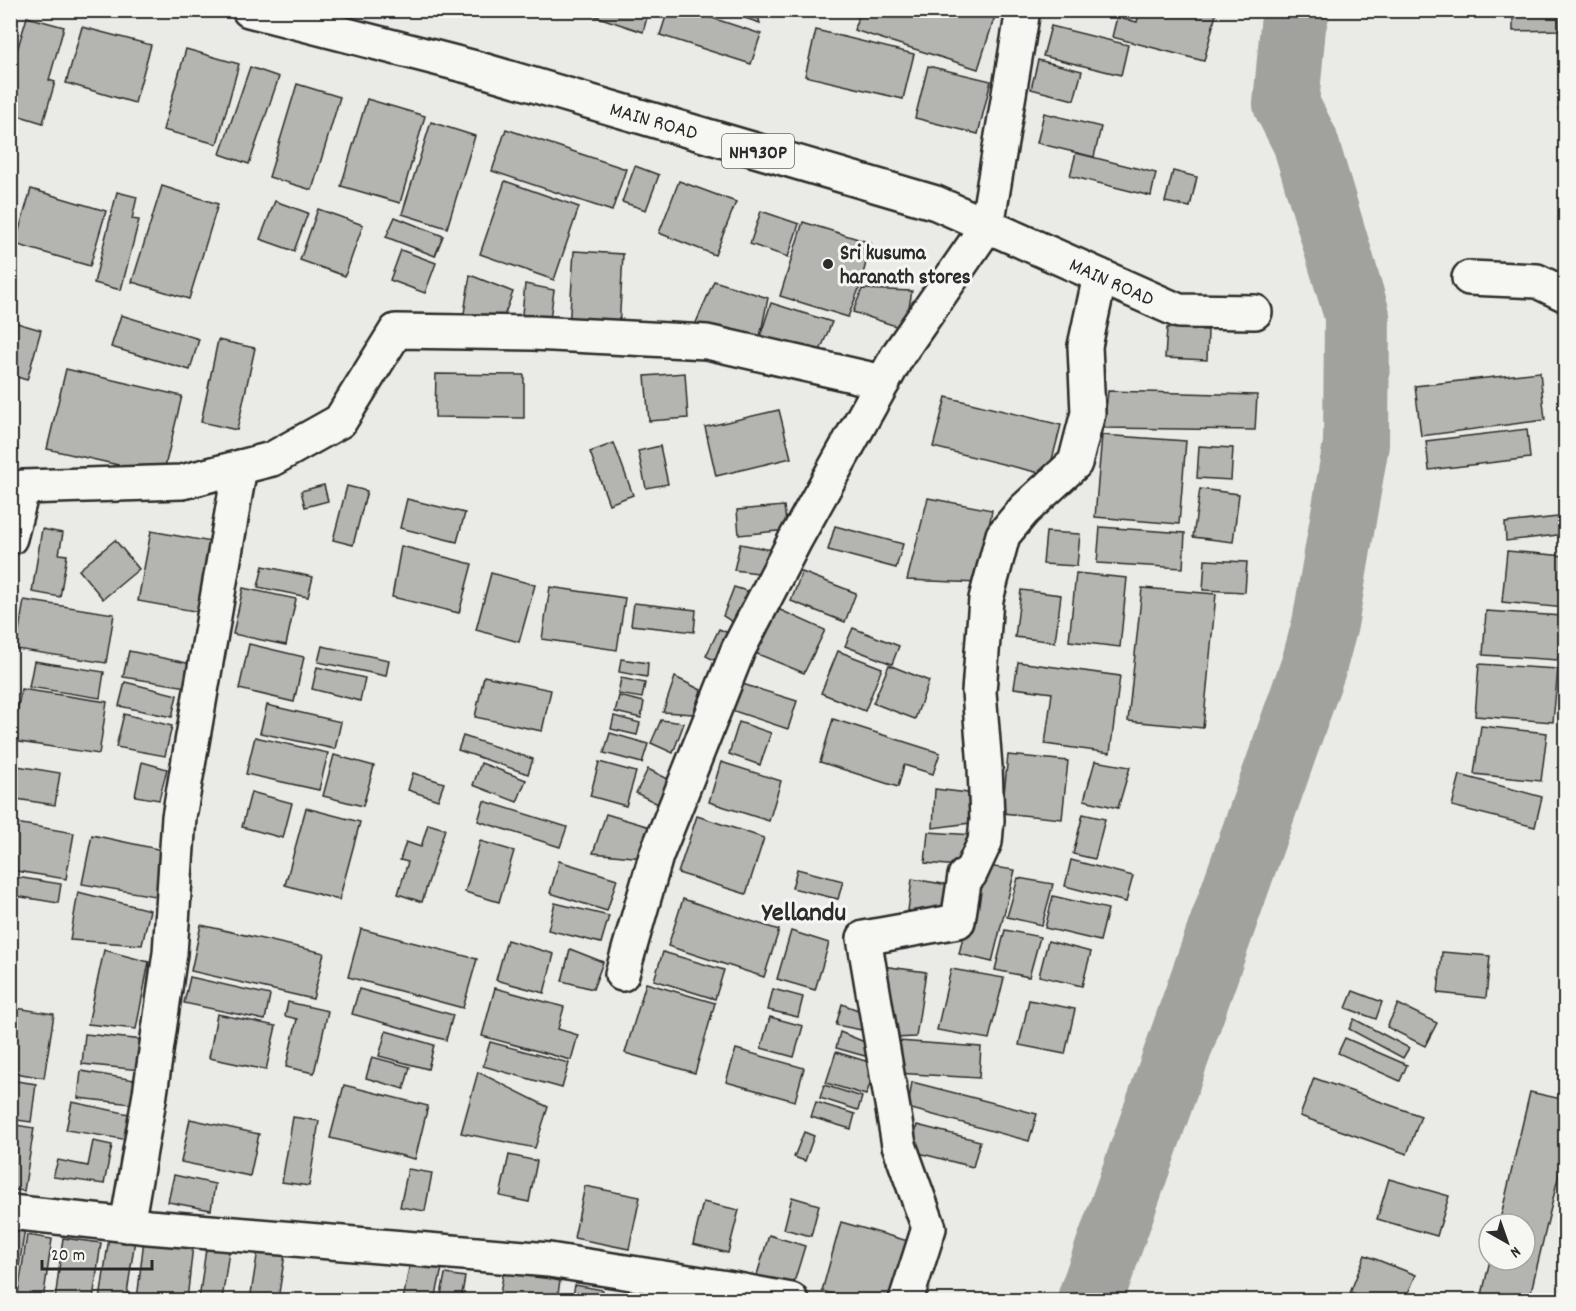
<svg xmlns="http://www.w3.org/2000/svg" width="1576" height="1311" viewBox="0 0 1576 1311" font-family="Dekko,sans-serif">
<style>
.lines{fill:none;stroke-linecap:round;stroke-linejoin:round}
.river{stroke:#a1a19e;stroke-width:66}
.building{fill:#b4b4b1;stroke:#2b2b2b;stroke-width:1.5}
.street-casing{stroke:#2b2b2b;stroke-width:38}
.highway-casing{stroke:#2b2b2b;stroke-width:38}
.street{stroke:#f6f6f2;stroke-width:33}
.highway{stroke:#f6f6f2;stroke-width:33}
.poi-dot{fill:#2b2b2b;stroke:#f6f6f2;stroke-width:2}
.labels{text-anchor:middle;stroke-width:6;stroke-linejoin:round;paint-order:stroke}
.shield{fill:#f6f6f2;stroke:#686867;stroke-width:1.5}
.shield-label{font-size:20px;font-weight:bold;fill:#2b2b2b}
.street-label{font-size:21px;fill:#2b2b2b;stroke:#f6f6f2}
.poi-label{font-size:21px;font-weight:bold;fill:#2b2b2b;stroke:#f6f6f2;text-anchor:start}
.district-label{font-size:27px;font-weight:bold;fill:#2b2b2b;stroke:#f6f6f2}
</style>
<rect width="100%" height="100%" fill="#eaeae6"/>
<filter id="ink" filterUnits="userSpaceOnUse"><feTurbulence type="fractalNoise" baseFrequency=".0167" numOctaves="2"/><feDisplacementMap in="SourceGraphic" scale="12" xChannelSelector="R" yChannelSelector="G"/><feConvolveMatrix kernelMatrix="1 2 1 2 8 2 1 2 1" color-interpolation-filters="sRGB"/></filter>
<g filter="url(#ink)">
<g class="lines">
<polyline class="river" points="1090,1300 1314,665 1325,624 1356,444 1357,315 1305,141 1286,104 1293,26 1297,10"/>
</g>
<g class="building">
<polygon points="577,10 649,10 643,32"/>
<polygon points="668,10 688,10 761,34 751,64 660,35"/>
<polygon points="721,10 756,10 760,23"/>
<polygon points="860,10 977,10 995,16 978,69 854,30"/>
<polygon points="1140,10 1217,10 1204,61 1112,37 1117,17 1137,22"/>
<polygon points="1513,10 1559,10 1559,30 1513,31"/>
<polygon points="27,17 64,27 49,80 55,82 43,123 10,113 10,74"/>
<polygon points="1051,26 1128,45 1121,75 1043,56"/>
<polygon points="82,27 151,45 135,103 66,83"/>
<polygon points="816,30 914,54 903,99 805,76"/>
<polygon points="186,49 239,64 217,144 163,130"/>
<polygon points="1038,60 1082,71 1074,100 1031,89"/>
<polygon points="928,66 991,81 978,134 915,118"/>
<polygon points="250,67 279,77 249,164 220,154"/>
<polygon points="297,84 340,97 312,190 269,177"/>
<polygon points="367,99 425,116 400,203 341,186"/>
<polygon points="1566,107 1566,148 1558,108"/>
<polygon points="1044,113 1101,127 1094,157 1037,143"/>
<polygon points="431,122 475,136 447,228 402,214"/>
<polygon points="506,129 626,169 612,211 492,171"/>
<polygon points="1076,153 1156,173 1151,196 1070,176"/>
<polygon points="635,166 659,175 646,210 622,202"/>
<polygon points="1173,171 1197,177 1190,207 1165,202"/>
<polygon points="505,181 579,207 554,280 480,254"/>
<polygon points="679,181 736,202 715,255 659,233"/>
<polygon points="162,186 218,204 189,299 132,282"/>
<polygon points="31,189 106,211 90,266 15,244"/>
<polygon points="117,192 137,197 132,219 139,220 121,290 94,283"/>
<polygon points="275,201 308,213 294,251 260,239"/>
<polygon points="318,209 363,225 345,276 300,260"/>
<polygon points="761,211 799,224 788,257 750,244"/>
<polygon points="395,217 443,236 435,256 386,237"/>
<polygon points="803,222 871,243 860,286 848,317 780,296"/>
<polygon points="401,250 436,263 425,293 390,280"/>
<polygon points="574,251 623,254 619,330 569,328"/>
<polygon points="470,275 513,292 501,324 463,320"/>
<polygon points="714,281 768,298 760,337 695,325"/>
<polygon points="525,284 554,290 549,326 521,324"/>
<polygon points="862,289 912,291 905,329 853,312"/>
<polygon points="771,303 832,322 820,351 767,341 760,337"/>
<polygon points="121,315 199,339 190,370 111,347"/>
<polygon points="10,321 41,330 27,380 10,375"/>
<polygon points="1167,328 1208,330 1207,360 1165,358"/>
<polygon points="218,340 255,348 237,430 201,422"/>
<polygon points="66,369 182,396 163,475 47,449"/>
<polygon points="1540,372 1545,420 1421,436 1415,386"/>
<polygon points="685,373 688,418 649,421 645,376"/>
<polygon points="436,374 524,375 524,418 435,417"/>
<polygon points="1108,391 1257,395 1255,430 1104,428"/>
<polygon points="946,397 1061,425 1048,475 933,447"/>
<polygon points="779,410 791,458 716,476 705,427"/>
<polygon points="1527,429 1530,458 1429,470 1426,441"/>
<polygon points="1102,435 1186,441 1179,524 1095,517"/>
<polygon points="614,443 633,495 609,504 590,452"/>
<polygon points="660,446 668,484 646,488 638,451"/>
<polygon points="1199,446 1233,448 1231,480 1197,478"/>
<polygon points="324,485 328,501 305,507 301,491"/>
<polygon points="347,486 367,491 353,545 333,540"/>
<polygon points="1200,489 1239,494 1233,542 1193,537"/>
<polygon points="928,498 992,510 979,583 907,580"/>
<polygon points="407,499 465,513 457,542 400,528"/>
<polygon points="784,506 787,530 739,535 737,510"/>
<polygon points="1566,516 1566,534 1506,541 1505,523"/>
<polygon points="835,526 903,544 896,568 828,550"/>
<polygon points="1100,527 1185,533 1183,568 1097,563"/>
<polygon points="42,529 63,533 59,554 67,555 60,597 32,592"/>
<polygon points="151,531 217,543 205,613 138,601"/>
<polygon points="1046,532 1080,534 1077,566 1043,564"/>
<polygon points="115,540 139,569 103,599 79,570"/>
<polygon points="740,544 772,550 766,574 734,570"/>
<polygon points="401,546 472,564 459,613 392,597"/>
<polygon points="1507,551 1566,556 1566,608 1502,602"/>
<polygon points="1205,560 1247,562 1245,592 1203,590"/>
<polygon points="263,566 313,577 308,597 258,587"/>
<polygon points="802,572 856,593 845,622 791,601"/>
<polygon points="491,573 535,585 519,642 476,630"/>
<polygon points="1076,573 1127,578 1120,647 1069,641"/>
<polygon points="550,587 625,598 617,650 542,639"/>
<polygon points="734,587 753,593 739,626 723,616"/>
<polygon points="243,588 296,599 286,645 233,634"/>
<polygon points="1142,588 1216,594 1203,728 1128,721"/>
<polygon points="1021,590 1061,595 1055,642 1015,637"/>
<polygon points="24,600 114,614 106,663 16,649"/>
<polygon points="634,603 696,610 694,632 631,625"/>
<polygon points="778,609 825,630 804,673 755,653"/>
<polygon points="1486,611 1562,616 1558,660 1483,655"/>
<polygon points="853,628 899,646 892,664 845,646"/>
<polygon points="719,629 735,636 722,664 706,656"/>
<polygon points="249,644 304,657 294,702 239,689"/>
<polygon points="322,646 389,660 386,676 318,662"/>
<polygon points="129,651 192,664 187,687 123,677"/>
<polygon points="838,651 882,668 865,711 821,693"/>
<polygon points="621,659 648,663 647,677 619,672"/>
<polygon points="34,661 104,672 100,698 29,687"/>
<polygon points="1018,662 1120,676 1110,753 1045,744 1052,693 1014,688"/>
<polygon points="1479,664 1558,669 1553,722 1475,716"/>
<polygon points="889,665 929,681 915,719 873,703"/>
<polygon points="317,667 365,678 360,701 312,689"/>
<polygon points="484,676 551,690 542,731 475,717"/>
<polygon points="675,677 701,690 693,714 663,712"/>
<polygon points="621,678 645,683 642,698 618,694"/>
<polygon points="125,682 177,695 172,717 119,706"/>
<polygon points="736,682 797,701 788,729 728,709"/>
<polygon points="21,689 107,702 99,754 13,741"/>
<polygon points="619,696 644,702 641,718 615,712"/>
<polygon points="267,705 341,722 335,749 260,733"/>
<polygon points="124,714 172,726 165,756 116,747"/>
<polygon points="614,716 640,723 637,735 611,729"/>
<polygon points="833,719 940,753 933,774 904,765 898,787 820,762"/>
<polygon points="661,720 684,723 673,753 651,743"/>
<polygon points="739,722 771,733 760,765 729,754"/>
<polygon points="1481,726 1547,733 1541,781 1474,774"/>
<polygon points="610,733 648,744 642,763 604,753"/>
<polygon points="463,736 533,759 528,774 458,750"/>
<polygon points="255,737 328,753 319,790 246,774"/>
<polygon points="334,755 374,766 363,806 323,796"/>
<polygon points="1008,755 1068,761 1062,819 1002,813"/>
<polygon points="1095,761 1130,767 1118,808 1084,800"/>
<polygon points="142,762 167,769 159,800 135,796"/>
<polygon points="599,762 636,772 626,806 590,796"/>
<polygon points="721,762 781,781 769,821 709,802"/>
<polygon points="481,763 526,780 517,802 473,785"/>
<polygon points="11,765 60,773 55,805 10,798"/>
<polygon points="648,769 672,781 658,804 636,793"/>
<polygon points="413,773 444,783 438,800 408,790"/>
<polygon points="1460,775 1542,797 1535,827 1452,806"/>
<polygon points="935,789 968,793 970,823 933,828"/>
<polygon points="251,792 292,803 283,838 242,827"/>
<polygon points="484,801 567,827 560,847 478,821"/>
<polygon points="306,808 360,822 339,900 285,885"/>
<polygon points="606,814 650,827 643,858 593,853"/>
<polygon points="1083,814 1105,819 1095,859 1073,854"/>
<polygon points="697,816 764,838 746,894 678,873"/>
<polygon points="10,822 74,833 66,879 10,870"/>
<polygon points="428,824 445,829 422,902 398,894 408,862 400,860 406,842 421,847"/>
<polygon points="928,832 973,835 970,867 925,863"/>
<polygon points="92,835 167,851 155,896 82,884"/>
<polygon points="480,841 514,851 499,902 465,892"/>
<polygon points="1071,860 1133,876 1126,902 1065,886"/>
<polygon points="559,861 617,879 607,911 550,893"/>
<polygon points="980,865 1015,870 992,962 959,954"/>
<polygon points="797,869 843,881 838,899 792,888"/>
<polygon points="10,876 61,884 58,903 10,895"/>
<polygon points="1018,878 1053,884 1042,925 1007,917"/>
<polygon points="912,879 949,885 948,908 908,911"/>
<polygon points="78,892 150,910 142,945 70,940"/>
<polygon points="1053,896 1108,909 1100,941 1045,928"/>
<polygon points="683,899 779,930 764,977 668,946"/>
<polygon points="555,903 609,916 601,943 548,930"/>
<polygon points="201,925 324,953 313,999 191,971"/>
<polygon points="361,929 477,959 463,1008 348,977"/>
<polygon points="1005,930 1040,937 1029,977 995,970"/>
<polygon points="791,931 829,943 815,990 777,979"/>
<polygon points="507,940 554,954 544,993 496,980"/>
<polygon points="1048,941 1091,952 1082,986 1039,976"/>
<polygon points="570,949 603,962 593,989 562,981"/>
<polygon points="104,950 149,962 136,1029 88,1024"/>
<polygon points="663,952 724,970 715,999 654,980"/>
<polygon points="1442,952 1490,956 1486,998 1438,993"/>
<polygon points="882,966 926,972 916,1037 894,1038"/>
<polygon points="951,969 1004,978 989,1039 937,1030"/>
<polygon points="190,977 270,995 265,1020 184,1003"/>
<polygon points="646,983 715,1003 695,1073 625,1053"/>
<polygon points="495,988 564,1007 558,1029 578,1035 571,1060 482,1036"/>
<polygon points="359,989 453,1015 446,1040 352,1014"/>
<polygon points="773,989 803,997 798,1017 768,1010"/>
<polygon points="1353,991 1382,1002 1376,1019 1346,1008"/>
<polygon points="1029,1000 1075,1009 1065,1054 1019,1045"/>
<polygon points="288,1002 328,1011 314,1073 286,1067 297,1019 285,1016"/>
<polygon points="842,1004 874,1016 872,1032 836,1025"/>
<polygon points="1398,1004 1437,1023 1425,1046 1387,1027"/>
<polygon points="10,1007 54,1014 44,1078 10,1072"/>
<polygon points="217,1014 276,1026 266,1070 209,1058"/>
<polygon points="770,1017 803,1026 794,1057 761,1048"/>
<polygon points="1354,1019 1409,1048 1403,1058 1349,1029"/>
<polygon points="386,1031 434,1045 428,1069 379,1056"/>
<polygon points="840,1032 877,1047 872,1058 836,1048"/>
<polygon points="85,1034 144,1040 140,1070 82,1064"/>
<polygon points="1345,1038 1407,1065 1400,1081 1338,1053"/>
<polygon points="898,1041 981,1047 979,1078 896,1073"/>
<polygon points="490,1042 569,1063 562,1088 483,1066"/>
<polygon points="736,1049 804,1068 795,1101 726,1082"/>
<polygon points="836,1052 872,1063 868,1076 872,1078 866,1095 826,1083"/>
<polygon points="372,1057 410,1067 404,1089 366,1078"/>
<polygon points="81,1071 135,1080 132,1104 78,1098"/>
<polygon points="478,1072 548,1107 535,1148 461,1133"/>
<polygon points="1314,1078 1421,1116 1407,1154 1300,1116"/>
<polygon points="10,1080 36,1084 31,1122 10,1119"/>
<polygon points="912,1082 1037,1114 1029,1141 908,1108"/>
<polygon points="344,1085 428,1106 415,1159 330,1138"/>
<polygon points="824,1085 862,1097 858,1110 820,1098"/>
<polygon points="1530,1092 1566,1100 1566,1158 1563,1157 1529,1300 1508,1300 1482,1295 1490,1260 1525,1260 1525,1224 1499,1224"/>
<polygon points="72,1102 134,1115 129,1140 66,1130"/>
<polygon points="816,1102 855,1114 851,1129 811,1117"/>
<polygon points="293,1117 319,1121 309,1186 282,1182"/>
<polygon points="190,1119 259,1134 250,1176 181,1162"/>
<polygon points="10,1124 34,1128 24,1191 10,1189"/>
<polygon points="917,1125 980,1141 973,1167 911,1151"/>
<polygon points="804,1132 814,1136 805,1161 794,1157"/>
<polygon points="93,1141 112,1145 104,1184 53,1177 58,1160 88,1166"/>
<polygon points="509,1155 537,1161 529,1202 500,1196"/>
<polygon points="408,1169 432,1173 425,1211 400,1207"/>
<polygon points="174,1175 215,1184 211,1210 168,1202"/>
<polygon points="1389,1179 1449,1196 1437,1236 1377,1219"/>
<polygon points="585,1186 640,1197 629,1249 574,1238"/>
<polygon points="792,1197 819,1205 811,1236 784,1229"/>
<polygon points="703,1202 739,1210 728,1253 693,1244"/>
<polygon points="841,1222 915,1243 899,1300 854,1300 822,1291"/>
<polygon points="10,1225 25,1228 14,1300 10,1299"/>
<polygon points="110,1230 136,1233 126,1300 100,1300"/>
<polygon points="27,1235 52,1239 43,1300 17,1300"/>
<polygon points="769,1235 805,1246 792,1289 756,1278"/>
<polygon points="63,1238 101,1243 93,1300 55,1300"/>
<polygon points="144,1239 193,1245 187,1300 137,1300"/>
<polygon points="207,1241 230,1244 222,1300 199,1300"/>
<polygon points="258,1250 285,1254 278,1300 250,1300"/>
<polygon points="1365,1255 1416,1275 1405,1300 1369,1300 1350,1293"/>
<polygon points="410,1262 442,1268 435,1300 403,1300"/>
<polygon points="504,1270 560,1281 557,1300 499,1300"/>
<polygon points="445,1274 465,1277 461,1300 440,1300"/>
<polygon points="575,1285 603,1290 601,1300 572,1300"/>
</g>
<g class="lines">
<defs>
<g id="street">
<polyline points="10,538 23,487 182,482 272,459 340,421 396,331 533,333 707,342 883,382"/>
<polyline points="622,974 656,856 738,650 795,540 898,355 987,226 1023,10"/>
<polyline points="10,1212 149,1227 549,1260 727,1288 791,1300"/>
<polyline points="127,1225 150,1094 170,953 179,817 240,467"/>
<polyline points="906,1300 929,1228 899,1145 864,938 958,921 965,876 970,874 985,842 987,820 985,767 979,692 986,599 1003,535 1024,510 1075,463 1088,413 1085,346 1100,276"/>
</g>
<g id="highway">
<polyline points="249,10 479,69 936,203 1179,311 1255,312"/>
<polyline points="1469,278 1537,281 1566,295"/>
</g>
</defs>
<use href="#street" class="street-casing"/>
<use href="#highway" class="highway-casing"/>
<use href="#street" class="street"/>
<use href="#highway" class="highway"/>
</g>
</g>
<circle class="poi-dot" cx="828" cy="264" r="6"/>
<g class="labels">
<rect class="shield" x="722" y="134" width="72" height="34" rx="4.5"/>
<g class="shield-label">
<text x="758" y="158">NH930P</text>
</g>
<g class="street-label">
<text transform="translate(654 120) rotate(16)" y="7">MAIN ROAD</text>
<text transform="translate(1112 281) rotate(24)" y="7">MAIN ROAD</text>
</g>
<g class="poi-label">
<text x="840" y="259">Sri kusuma<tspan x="840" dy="24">haranath stores</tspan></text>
</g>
<g class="district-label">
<text x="804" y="920">Yellandu</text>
</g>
</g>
<rect width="1576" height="1311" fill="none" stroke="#f6f6f2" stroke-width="36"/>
<rect x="18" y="18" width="1540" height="1275" fill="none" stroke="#2b2b2b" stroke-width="2" filter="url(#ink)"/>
<g transform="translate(1507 1242) rotate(140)"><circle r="28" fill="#f6f6f2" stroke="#a5a5a2" stroke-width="1.5"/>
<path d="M0-4.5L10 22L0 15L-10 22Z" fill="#2b2b2b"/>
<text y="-9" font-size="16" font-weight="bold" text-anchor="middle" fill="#2b2b2b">N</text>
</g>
<path d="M42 1260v9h110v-9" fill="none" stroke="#2b2b2b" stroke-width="3"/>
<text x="51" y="1260" font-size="18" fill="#2b2b2b" stroke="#f6f6f2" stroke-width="4.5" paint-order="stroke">20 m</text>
</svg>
